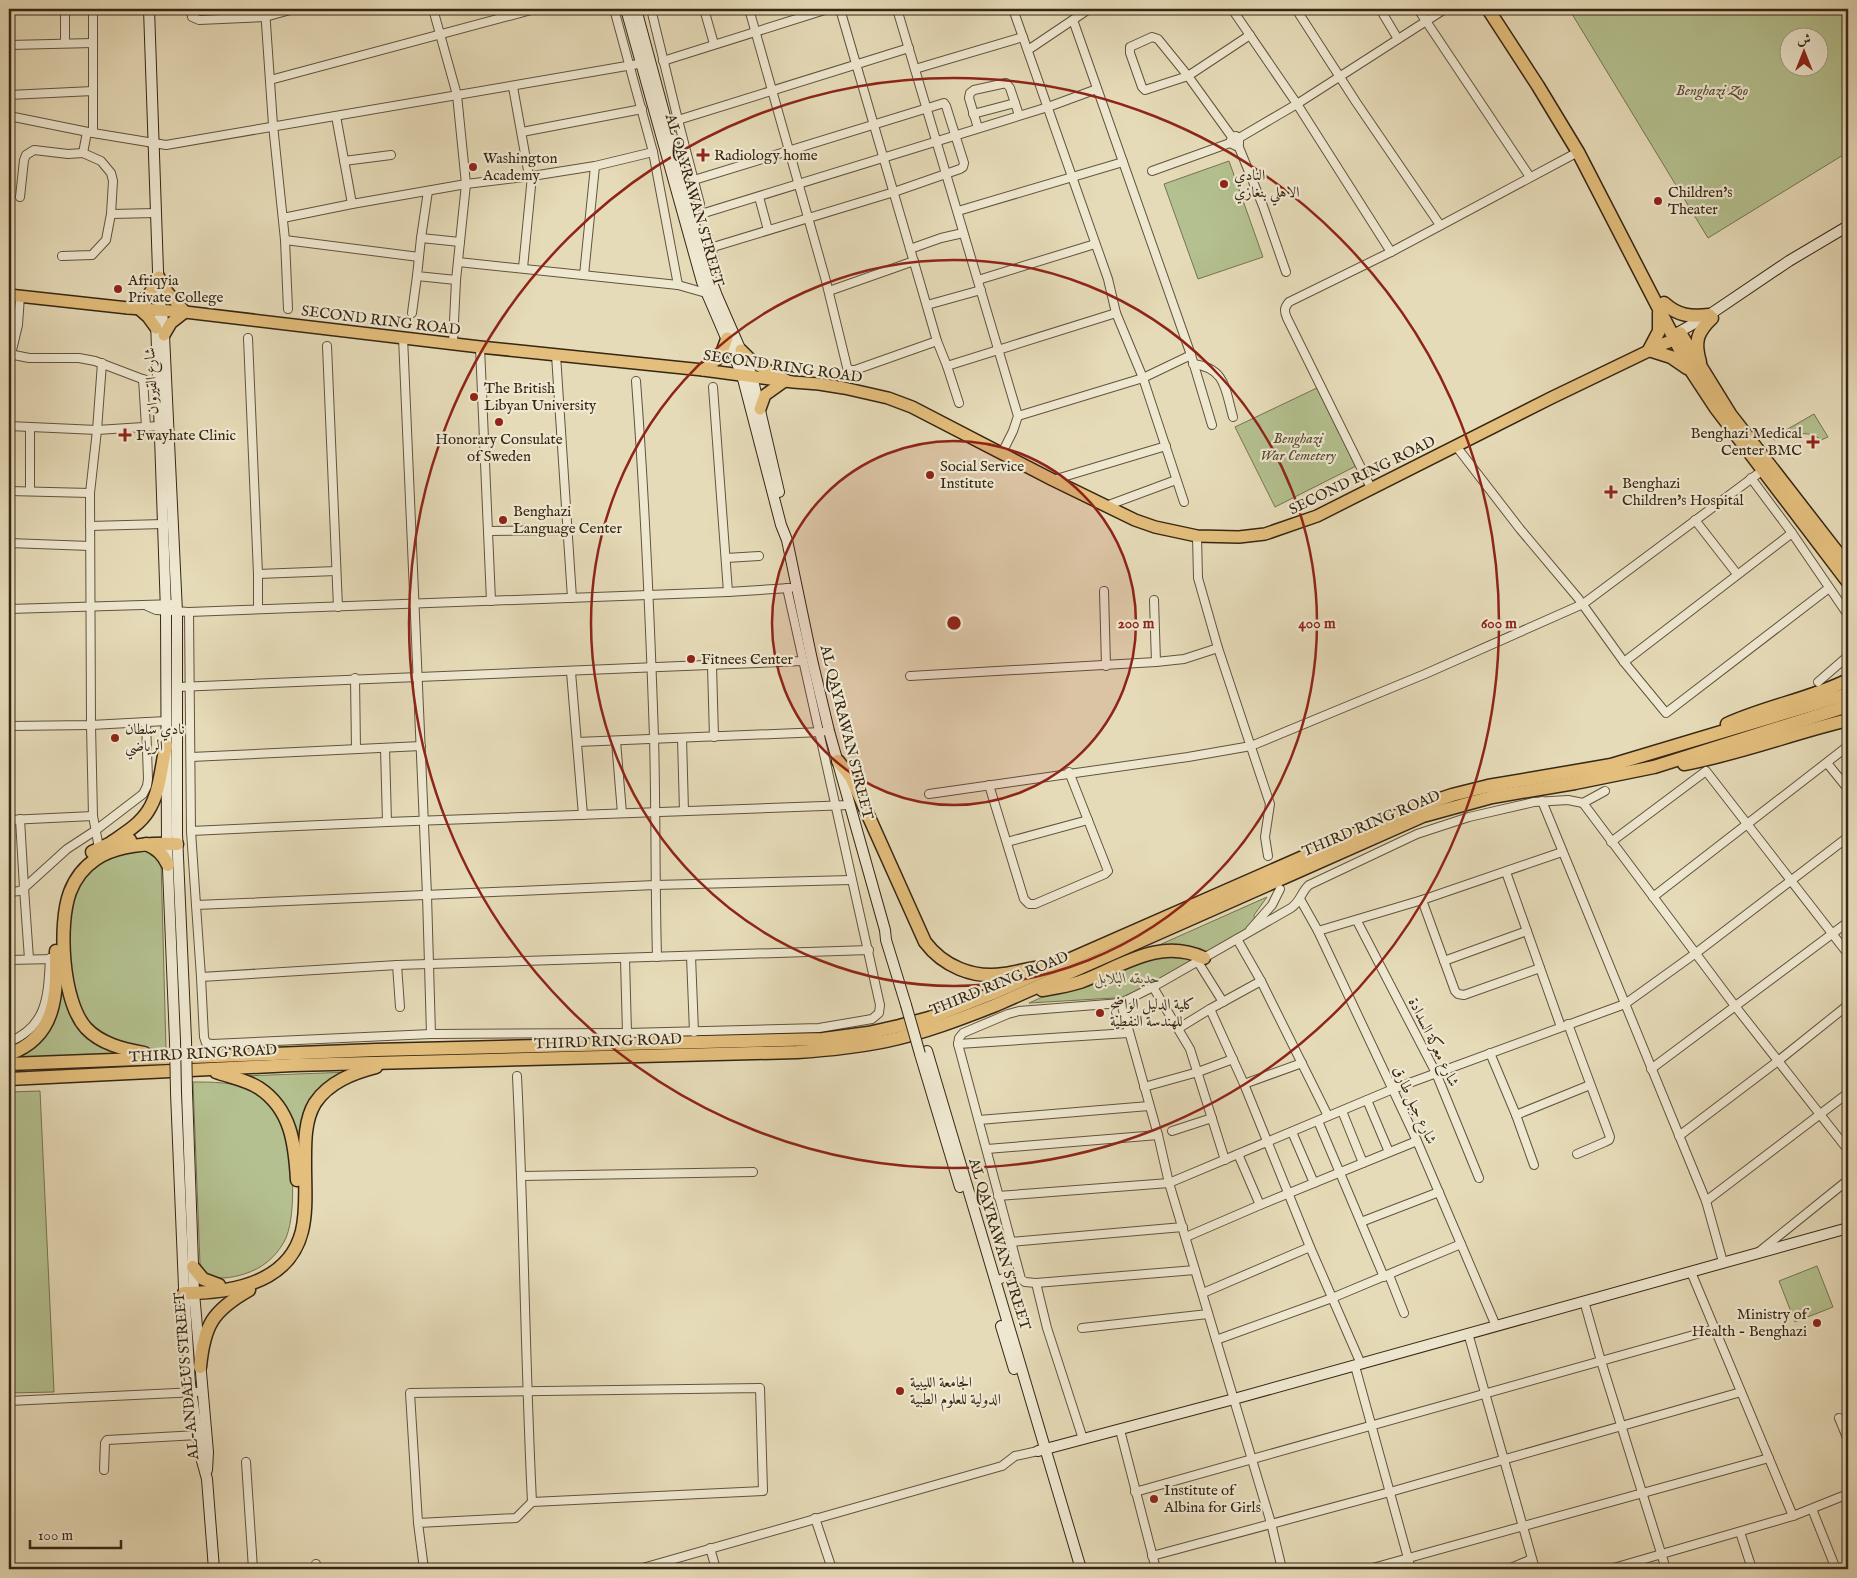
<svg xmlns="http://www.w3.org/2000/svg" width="1857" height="1578" viewBox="0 0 1857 1578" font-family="'IM FELL English',Amiri,serif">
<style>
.green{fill:#b4c08f;stroke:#757352;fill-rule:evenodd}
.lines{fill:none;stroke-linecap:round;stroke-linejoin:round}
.minor-casing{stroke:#62533d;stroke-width:10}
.secondary-casing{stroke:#362614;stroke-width:12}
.primary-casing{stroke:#362614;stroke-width:14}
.trunk-casing{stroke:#362614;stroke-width:15}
.minor{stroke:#efe8d1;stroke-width:8}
.secondary{stroke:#efe8d1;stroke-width:10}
.primary{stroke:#e3be7c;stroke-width:11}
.trunk{stroke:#e3be7c;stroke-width:12}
.secondary-bridge-casing{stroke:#362614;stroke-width:12;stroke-linecap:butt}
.secondary-bridge{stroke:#efe8d1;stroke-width:10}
.ring{fill:none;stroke:#8f2418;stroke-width:2.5}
.poi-dot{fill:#8f2418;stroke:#efe8d1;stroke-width:2}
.labels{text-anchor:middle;stroke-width:4.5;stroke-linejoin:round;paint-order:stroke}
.park-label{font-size:15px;font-style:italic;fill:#564c33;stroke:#efe8d1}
.poi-label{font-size:15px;fill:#362614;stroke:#efe8d1;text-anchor:start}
.street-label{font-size:15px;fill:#362614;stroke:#efe8d1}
.centre{fill:#8f2418;stroke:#efe8d1;stroke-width:2.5}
.ring-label{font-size:15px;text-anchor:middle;font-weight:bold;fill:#8f2418;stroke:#efe8d1;stroke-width:4.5;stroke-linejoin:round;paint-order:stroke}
</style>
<rect width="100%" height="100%" fill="#e6dbb8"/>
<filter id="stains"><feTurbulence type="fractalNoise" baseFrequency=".004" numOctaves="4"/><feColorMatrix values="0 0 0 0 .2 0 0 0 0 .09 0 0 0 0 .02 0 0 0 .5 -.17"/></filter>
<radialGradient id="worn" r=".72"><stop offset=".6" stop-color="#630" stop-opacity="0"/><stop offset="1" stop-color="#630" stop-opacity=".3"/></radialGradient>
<g class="green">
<path d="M1569,9H1848V152L1708,238ZM1790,38H1820V68H1790Z"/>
<polygon points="1229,161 1263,257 1198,279 1164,184"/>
<polygon points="1321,386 1360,464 1275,507 1235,427"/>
<path d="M1814,414L1828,437L1821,440C1807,428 1791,436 1774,440L1772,438Z"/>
<path d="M148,851L161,860L166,1050C140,1047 112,1045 92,1026C66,1003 61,904 83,878C100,858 123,853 148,851Z"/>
<polygon points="1267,897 1254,915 1255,925 1131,997 1029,1003"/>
<polygon points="63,990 71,1011 121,1054 12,1058 55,1016"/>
<polygon points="351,1072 330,1084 300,1146 293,1120 280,1099 243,1076"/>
<path d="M193,1082C216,1082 243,1082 263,1096C275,1104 284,1120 287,1134C293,1159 297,1219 284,1242C275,1258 261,1269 244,1274C231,1278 219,1280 206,1275L200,1264Z"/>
<polygon points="40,1091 54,1392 9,1393 9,1092"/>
<polygon points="1817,1266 1833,1307 1795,1322 1779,1281"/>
</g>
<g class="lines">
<defs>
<g id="minor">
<polyline points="65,9 65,43"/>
<polyline points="191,9 192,17 199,20 265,17 294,9"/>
<polyline points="265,9 273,125 285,240 288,309"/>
<polyline points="433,9 457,95 466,184 456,280 453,343"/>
<polyline points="614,9 653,152 678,285"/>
<polyline points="651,9 678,120 909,48"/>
<polyline points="704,9 714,44"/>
<polyline points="749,9 826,281 847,367 850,370 855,370 937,341"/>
<polyline points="840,9 937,341 947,366 1116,313"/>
<polyline points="897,9 1018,416 1013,431 1002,453"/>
<polyline points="1013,9 1108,279 1116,313 1143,378 1184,502"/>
<polyline points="1232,9 1297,104 1391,252"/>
<polyline points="1296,9 1356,102 1440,225"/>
<polyline points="1380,9 1398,39"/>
<polyline points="1418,9 1530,177"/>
<polyline points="1073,20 1191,355"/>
<polyline points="9,45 93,43"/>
<polyline points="1028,50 1089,9"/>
<polyline points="663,61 828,9"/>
<polyline points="915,69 1023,37"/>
<polyline points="270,80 535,9"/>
<polyline points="513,87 529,176"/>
<polyline points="9,95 93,91"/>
<polyline points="973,114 1015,103"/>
<polyline points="9,116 93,133 166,145 644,63"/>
<polyline points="336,116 352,204"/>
<polyline points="678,120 700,204"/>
<polyline points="978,128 969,98 970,93 974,90 1006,83 1010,88 1019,115"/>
<polyline points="522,132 642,109"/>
<polyline points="93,133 93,9"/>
<polyline points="1232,137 1188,76 1158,39 1152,37 1130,47 1130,53 1142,87 1145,90 1188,76 1250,35"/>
<polyline points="1239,138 1297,104 1445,9"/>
<polyline points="1238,145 1263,206 1286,272"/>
<polyline points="83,153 87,132"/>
<polyline points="344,161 391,155"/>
<polyline points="1152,171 1230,143 1236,146 1239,144 1239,138 1236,136 1232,137 1230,143"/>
<polyline points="694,180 944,103 946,106 964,163 963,167 960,169 894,192 710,248"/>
<polyline points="20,197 24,160 26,155 34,150 68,154 83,153 101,161 111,173 113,181 111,214 106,240 92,255 62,256"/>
<polyline points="759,197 768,230"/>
<polyline points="958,211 1123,162"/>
<polyline points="111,214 156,213"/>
<polyline points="283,218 352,204 466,184 532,176 595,166 653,152"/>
<polyline points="688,218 1048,107 1097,89"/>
<polyline points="706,231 715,262"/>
<polyline points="421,238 428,191"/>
<polyline points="285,240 419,257"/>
<polyline points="910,249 941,238 963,233"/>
<polyline points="458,262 678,285 706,293"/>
<polyline points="523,268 532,176"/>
<polyline points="584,275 595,166"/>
<polyline points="456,280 417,276 421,238 460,242"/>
<polyline points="978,280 1095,244"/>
<polyline points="829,291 914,261"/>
<polyline points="927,305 981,290"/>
<polyline points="412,313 417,276"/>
<polyline points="403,337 427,895 431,1034"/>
<polyline points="248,338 258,574 258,609"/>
<polyline points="327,346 338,607"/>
<polyline points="480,347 491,601"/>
<polyline points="9,354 29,358 79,358 95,361 158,385"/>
<polyline points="11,354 18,325 20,296"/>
<polyline points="556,355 572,598"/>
<path d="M1193,364C1226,368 1225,389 1233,417"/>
<polyline points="947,366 959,403"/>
<polyline points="143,379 146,427"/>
<path d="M636,381C645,500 650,618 654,737C656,810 655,884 657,957"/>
<polyline points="713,387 728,592"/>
<polyline points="1018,416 1143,378 1191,355 1212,425"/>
<polyline points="9,426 97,430 159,426"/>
<polyline points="30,427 30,491"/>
<polyline points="1456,446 1520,529 1578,598 1624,662 1666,713 1829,588"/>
<polyline points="1751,478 1792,533 1848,615"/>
<polyline points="1053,480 1166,446"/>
<path d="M1371,488L1287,318C1284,311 1284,308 1289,302L1391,252L1578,152"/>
<polyline points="9,491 90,493"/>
<polyline points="1106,506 1176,480"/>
<polyline points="1695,520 1737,574"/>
<polyline points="90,526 163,524"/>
<polyline points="488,531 566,530"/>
<polyline points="1197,536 1198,578 1218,648 1270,804 1265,837 1268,856"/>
<polyline points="9,543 90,546"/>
<polyline points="726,558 759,556"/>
<polyline points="258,574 336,571"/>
<polyline points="1104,591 1106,666"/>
<polyline points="1154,600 1156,662"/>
<polyline points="147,606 156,610 189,612 728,592 790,588"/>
<polyline points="9,609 176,604"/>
<polyline points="189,612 191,831 387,822 850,805"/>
<polyline points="1624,662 1792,533"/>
<polyline points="712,666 714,737"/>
<polyline points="571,672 583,815"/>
<polyline points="910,676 1156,662 1184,659 1218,648"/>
<polyline points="355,678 356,749"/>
<polyline points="1818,682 1848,656"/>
<polyline points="178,687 803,661"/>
<polyline points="9,726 91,725 166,721"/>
<polyline points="682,738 684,811"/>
<polyline points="616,741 622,813"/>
<polyline points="577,742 822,732"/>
<polyline points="385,748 387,822"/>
<polyline points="191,757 421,746"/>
<polyline points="1827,763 1848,789"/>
<polyline points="989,785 1024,899 1029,904 1035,904 1105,874 1108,871 1069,772"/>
<polyline points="929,794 1188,757 1251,746 1425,674 1583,604 1763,470"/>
<polyline points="1542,801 1706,1201 1723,1262"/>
<polyline points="1583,803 1735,1006 1848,1150"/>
<polyline points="9,820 93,816"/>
<polyline points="191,831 196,905 655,885 851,880"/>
<polyline points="1007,842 1088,820"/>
<polyline points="1611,842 1706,771 1848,954"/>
<polyline points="99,848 93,816 91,725 90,493 97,430 102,363"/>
<polyline points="1506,872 1561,1027"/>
<polyline points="9,892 20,891 24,888 20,819"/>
<polyline points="1653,897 1848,746"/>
<polyline points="1300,899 1318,931 1417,1141 1496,1326"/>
<polyline points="1422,900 1455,991 1458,994 1464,995 1540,968"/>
<polyline points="196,905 201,977 397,965 869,950"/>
<polyline points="1357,921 1436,1073 1479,1178"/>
<polyline points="1250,930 1272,905 1280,889"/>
<polyline points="1318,931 1422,900 1562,852"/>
<polyline points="1237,939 1261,981"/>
<polyline points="691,956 694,1032"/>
<polyline points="29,959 24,888 67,849 96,830 143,794 147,786 148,779 146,722"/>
<polyline points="625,959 627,1033"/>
<polyline points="9,960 54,959"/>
<polyline points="1444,961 1527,931"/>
<polyline points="1198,962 1223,1002"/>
<polyline points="397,965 400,1007"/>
<polyline points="201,977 204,1037 206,1043 212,1044 431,1034 627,1033 819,1028 872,1019 879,1013 880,1005 787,588"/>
<polyline points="1153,987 1190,1049 1225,1160"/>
<polyline points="1121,1003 1158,1135 1169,1183 1271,1523 1282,1569"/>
<polyline points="1210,1009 1244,1084 1310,1247 1361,1364"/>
<polyline points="1568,1024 1610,1137 1609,1140 1605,1142 1577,1154"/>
<polyline points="1179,1028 1210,1009 1261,981 1328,1116"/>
<path d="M9,1042C48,1026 48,995 50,958"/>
<polyline points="958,1044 1128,1033"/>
<polyline points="1490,1053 1516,1115 1534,1165"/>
<polyline points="1651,1069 1848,922"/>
<path d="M517,1076C524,1218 525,1360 532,1502"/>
<polyline points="1244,1084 1302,1063"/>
<polyline points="1144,1087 1198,1072 1233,1059"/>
<polyline points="1367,1100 1389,1152"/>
<polyline points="1342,1111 1363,1163"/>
<polyline points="1516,1115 1590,1085"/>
<polyline points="979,1120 1149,1106"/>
<polyline points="1318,1121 1384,1277"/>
<polyline points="1172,1131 1212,1118"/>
<polyline points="1292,1132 1314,1183"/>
<polyline points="1679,1136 1778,1061 1848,1005"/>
<polyline points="987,1149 1158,1135"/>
<polyline points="1238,1154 1260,1205"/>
<polyline points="522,1176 753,1172"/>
<polyline points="998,1196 1169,1183 1393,1089 1625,1004 1696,953 1848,837"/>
<polyline points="1706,1201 1848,1093"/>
<polyline points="1361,1222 1439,1192"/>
<polyline points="1186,1237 1260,1205 1417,1141"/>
<polyline points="1011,1242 1183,1227"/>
<polyline points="1760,1251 1848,1180"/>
<path d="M1195,1270L1036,1283L1025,1282L1021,1279L958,1044L959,1038L963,1033L1008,1014L1019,1011L1121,1003L1153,987L1291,908C1301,901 1301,892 1309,885L1417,834L1469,817L1534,802L1568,800L1583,803L1605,791"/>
<polyline points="1691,1272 1793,1516"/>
<polyline points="1389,1275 1404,1313"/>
<polyline points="995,1281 1018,1273"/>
<polyline points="1036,1283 1047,1328 1083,1439"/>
<polyline points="1203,1293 1310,1247"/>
<polyline points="1584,1301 1601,1361 1666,1569"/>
<polyline points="1082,1328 1208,1314"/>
<polyline points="1468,1333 1535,1569"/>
<polyline points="1216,1340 1332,1298 1461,1244"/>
<polyline points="1355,1366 1411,1569"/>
<polyline points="9,1401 197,1392"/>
<polyline points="1839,1418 1848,1440"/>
<polyline points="1120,1430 1156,1569"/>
<polyline points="246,1462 253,1569"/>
<polyline points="104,1470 105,1443 107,1440 198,1435"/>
<polyline points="1135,1492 1715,1329"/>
<polyline points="1812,1509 1836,1569"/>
<polyline points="815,1518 832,1569"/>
<polyline points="418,1523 516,1518 532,1502 763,1491 760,1388 410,1393 418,1523 424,1569"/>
<polyline points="1740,1532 1752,1569"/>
<polyline points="710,1548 716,1569"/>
<polyline points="1152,1556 1390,1492 1741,1392"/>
<polyline points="316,1564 317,1569"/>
<polyline points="639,1569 1002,1466 1015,1456 1038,1451"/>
<polyline points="1369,1569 1769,1458"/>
<polyline points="1508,1569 1532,1559"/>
<polyline points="1610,1569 1793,1516 1848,1494"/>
</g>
<g id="secondary">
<polyline points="149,9 159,300 162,311 164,335 177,612 177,834 186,1040"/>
<polyline points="626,9 702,282 742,375 781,525 787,540 812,660 829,731 885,930 886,940 906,1005"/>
<polyline points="636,9 704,261 717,296 752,376 779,492"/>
<polyline points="156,320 166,611 167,844 175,1041"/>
<polyline points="1679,332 1709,315 1789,261 1848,226"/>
<polyline points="927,1051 1081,1569"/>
<polyline points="920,1054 960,1187"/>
<polyline points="187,1092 194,1293 208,1452 207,1470"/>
<polyline points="176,1093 184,1287 190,1384 202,1461 207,1479 214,1569"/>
<polyline points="1001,1326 1014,1369"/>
<polyline points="1038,1451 1234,1399 1848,1228"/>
</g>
<g id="primary">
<polyline points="159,281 169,294 185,312 171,323 164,335"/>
<polyline points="9,295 128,308 185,312 480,347 703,370 793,382 819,384 844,388 888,398 912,407 1053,480 1135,520 1155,527 1197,536 1239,537 1265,534 1317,516 1551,398 1663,344 1682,337"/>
<polyline points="128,308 148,296 159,277"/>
<polyline points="139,309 148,317 156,328"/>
<polyline points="741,350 754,363 786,380 765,395 760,409"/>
<polyline points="703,370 720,357 727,338"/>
</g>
<g id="trunk">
<polyline points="1488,9 1538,86 1578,152 1690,369 1715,407 1848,582"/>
<path d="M1664,303C1678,316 1691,317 1709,315"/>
<polyline points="1659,313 1659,331 1649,350 1671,357 1687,368"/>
<polyline points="1680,333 1730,414 1848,566"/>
<path d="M1700,362C1694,342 1697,332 1712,318"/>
<path d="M1727,724C1766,706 1810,699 1848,680"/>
<path d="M838,761L851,777L925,942C943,966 973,979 1004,974C1019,972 1031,967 1046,967"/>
<path d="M1684,764C1740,754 1793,733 1848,720"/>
<path d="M112,842C125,833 140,824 148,811C160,793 161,767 166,746"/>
<path d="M146,844C157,849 163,854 168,865"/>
<polyline points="92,852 111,843 130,840"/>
<path d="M1042,990C1054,988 1068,986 1080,982C1121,967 1158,937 1204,958"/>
<path d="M144,1053C123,1049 101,1044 86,1028C62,1001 58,924 70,892C75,879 84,867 96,859C118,844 151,843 177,844"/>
<path d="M9,1054C57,1037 57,994 56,951"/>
<polyline points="9,1064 376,1050 823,1039 868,1033 899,1026 929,1018 991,994 1419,806 1452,795 1488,786 1611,765 1848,694"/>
<path d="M216,1072C230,1077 247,1080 259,1088C291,1109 295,1144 297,1180"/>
<path d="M9,1079L293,1065L797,1052C827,1050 857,1047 886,1041C924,1033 960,1019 996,1005L1423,816L1492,797L1575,783L1654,767L1848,706"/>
<polyline points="193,1267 203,1279 219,1285"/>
<path d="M184,1293C231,1293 289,1284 302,1231C307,1210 305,1188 305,1166C305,1145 304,1121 315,1103C329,1082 353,1073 376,1067"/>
<path d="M200,1367C204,1326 212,1311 249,1290"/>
</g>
</defs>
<use href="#minor" class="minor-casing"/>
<use href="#secondary" class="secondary-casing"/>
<use href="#primary" class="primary-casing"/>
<use href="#trunk" class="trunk-casing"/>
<use href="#minor" class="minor"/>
<use href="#secondary" class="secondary"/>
<use href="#primary" class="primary"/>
<use href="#trunk" class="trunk"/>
<defs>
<g id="secondary-bridge">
<polyline points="906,1005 920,1054"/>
<polyline points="186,1040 187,1092"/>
<polyline points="175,1041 176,1093"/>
</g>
</defs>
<use href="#secondary-bridge" class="secondary-bridge-casing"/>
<use href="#secondary-bridge" class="secondary-bridge"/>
</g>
<circle cx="954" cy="623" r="182" fill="#8f2418" fill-opacity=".12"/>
<g class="ring">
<circle cx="954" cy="623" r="182"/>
<circle cx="954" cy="623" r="363"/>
<circle cx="954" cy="623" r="545"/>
</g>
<g class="poi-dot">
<path d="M700.5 147.5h5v5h5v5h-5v5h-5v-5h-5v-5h5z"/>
<circle cx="473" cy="167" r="5"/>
<circle cx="1224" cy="184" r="5"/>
<circle cx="1658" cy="201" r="5"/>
<circle cx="118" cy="289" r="5"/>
<circle cx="474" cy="397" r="5"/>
<circle cx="499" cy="422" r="5"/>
<path d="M122.5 427.5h5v5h5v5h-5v5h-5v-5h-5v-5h5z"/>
<path d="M1810.5 434.5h5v5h5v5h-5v5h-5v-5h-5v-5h5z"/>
<circle cx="930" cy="475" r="5"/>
<path d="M1608.5 484.5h5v5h5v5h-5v5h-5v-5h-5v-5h5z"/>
<circle cx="503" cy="520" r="5"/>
<circle cx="691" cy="659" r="5"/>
<circle cx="115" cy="738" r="5"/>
<circle cx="1100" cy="1013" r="5"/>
<circle cx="1817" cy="1323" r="5"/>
<circle cx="900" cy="1391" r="5"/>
<circle cx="1154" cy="1499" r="5"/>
</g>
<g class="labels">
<g class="park-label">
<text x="1712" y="95">Benghazi Zoo</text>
<text x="1298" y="443">Benghazi<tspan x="1298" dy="17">War Cemetery</tspan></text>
<text x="1127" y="983">حديقه البلابل</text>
</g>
<g class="poi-label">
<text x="714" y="160">Radiology home</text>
<text x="483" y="163">Washington<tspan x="483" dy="17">Academy</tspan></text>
<text x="1234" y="180">النادي<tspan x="1234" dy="17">الاهلي بنغازي</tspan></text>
<text x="1668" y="197">Children's<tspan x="1668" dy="17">Theater</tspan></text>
<text x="128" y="285">Afriqyia<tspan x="128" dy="17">Private College</tspan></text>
<text x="484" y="393">The British<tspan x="484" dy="17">Libyan University</tspan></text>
<text x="1802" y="438" text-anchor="end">Benghazi Medical<tspan x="1802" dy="17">Center BMC</tspan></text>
<text x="136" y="440">Fwayhate Clinic</text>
<text x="499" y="444" text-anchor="middle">Honorary Consulate<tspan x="499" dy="17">of Sweden</tspan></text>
<text x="940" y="471">Social Service<tspan x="940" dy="17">Institute</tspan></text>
<text x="1622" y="488">Benghazi<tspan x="1622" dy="17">Children's Hospital</tspan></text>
<text x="513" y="516">Benghazi<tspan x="513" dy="17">Language Center</tspan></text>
<text x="701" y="664">Fitnees Center</text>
<text x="125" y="734">نادي سلطان<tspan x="125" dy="17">الرياضي</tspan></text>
<text x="1110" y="1009">كلية الدليل الواضح<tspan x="1110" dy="17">للهندسة النفطية</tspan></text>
<text x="1807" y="1319" text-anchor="end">Ministry of<tspan x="1807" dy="17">Health - Benghazi</tspan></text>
<text x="910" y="1387">الجامعة الليبية<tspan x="910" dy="17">الدولية للعلوم الطبية</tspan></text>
<text x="1164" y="1495">Institute of<tspan x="1164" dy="17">Albina for Girls</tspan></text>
</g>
<g class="street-label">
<text transform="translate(695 200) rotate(74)" y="5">AL QAYRAWAN STREET</text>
<text transform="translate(381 320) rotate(7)" y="5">SECOND RING ROAD</text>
<text transform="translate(783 366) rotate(8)" y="5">SECOND RING ROAD</text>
<text transform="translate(151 381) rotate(-93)" y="5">شارع القيروان</text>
<text transform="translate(1362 475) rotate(-26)" y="5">SECOND RING ROAD</text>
<text transform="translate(847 732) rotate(76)" y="5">AL QAYRAWAN STREET</text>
<text transform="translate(1371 823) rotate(-23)" y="5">THIRD RING ROAD</text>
<text transform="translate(999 983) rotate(-22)" y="5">THIRD RING ROAD</text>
<text transform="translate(608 1041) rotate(-2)" y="5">THIRD RING ROAD</text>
<text transform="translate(1434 1042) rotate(64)" y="5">شارع معركة السدادة</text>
<text transform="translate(203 1053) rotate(-3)" y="5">THIRD RING ROAD</text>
<text transform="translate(1415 1105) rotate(65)" y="5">شارع جبل طارق</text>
<text transform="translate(1000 1244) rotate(73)" y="5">AL QAYRAWAN STREET</text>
<text transform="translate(186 1376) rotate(-95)" y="5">AL-ANDALUS STREET</text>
</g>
</g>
<circle cx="954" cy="623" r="8" class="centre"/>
<g class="ring-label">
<text x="1136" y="628">200 m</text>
<text x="1317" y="628">400 m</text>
<text x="1499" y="628">600 m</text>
</g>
<rect width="1857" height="1578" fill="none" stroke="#e6dbb8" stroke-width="30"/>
<rect x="10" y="10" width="1837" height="1558" fill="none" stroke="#362614" stroke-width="2.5"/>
<rect x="15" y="15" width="1827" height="1548" fill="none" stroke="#362614"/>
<g transform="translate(1804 52)"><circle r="24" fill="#efe8d1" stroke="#a59a85"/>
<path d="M0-4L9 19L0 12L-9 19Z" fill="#8f2418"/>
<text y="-8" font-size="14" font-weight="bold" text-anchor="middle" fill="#362614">ش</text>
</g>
<path d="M30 1540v8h91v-8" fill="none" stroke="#362614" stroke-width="2.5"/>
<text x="38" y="1540" font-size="15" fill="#362614" stroke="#efe8d1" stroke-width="4" paint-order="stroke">100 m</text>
<rect width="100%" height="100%" filter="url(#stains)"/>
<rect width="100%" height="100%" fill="url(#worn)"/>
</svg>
